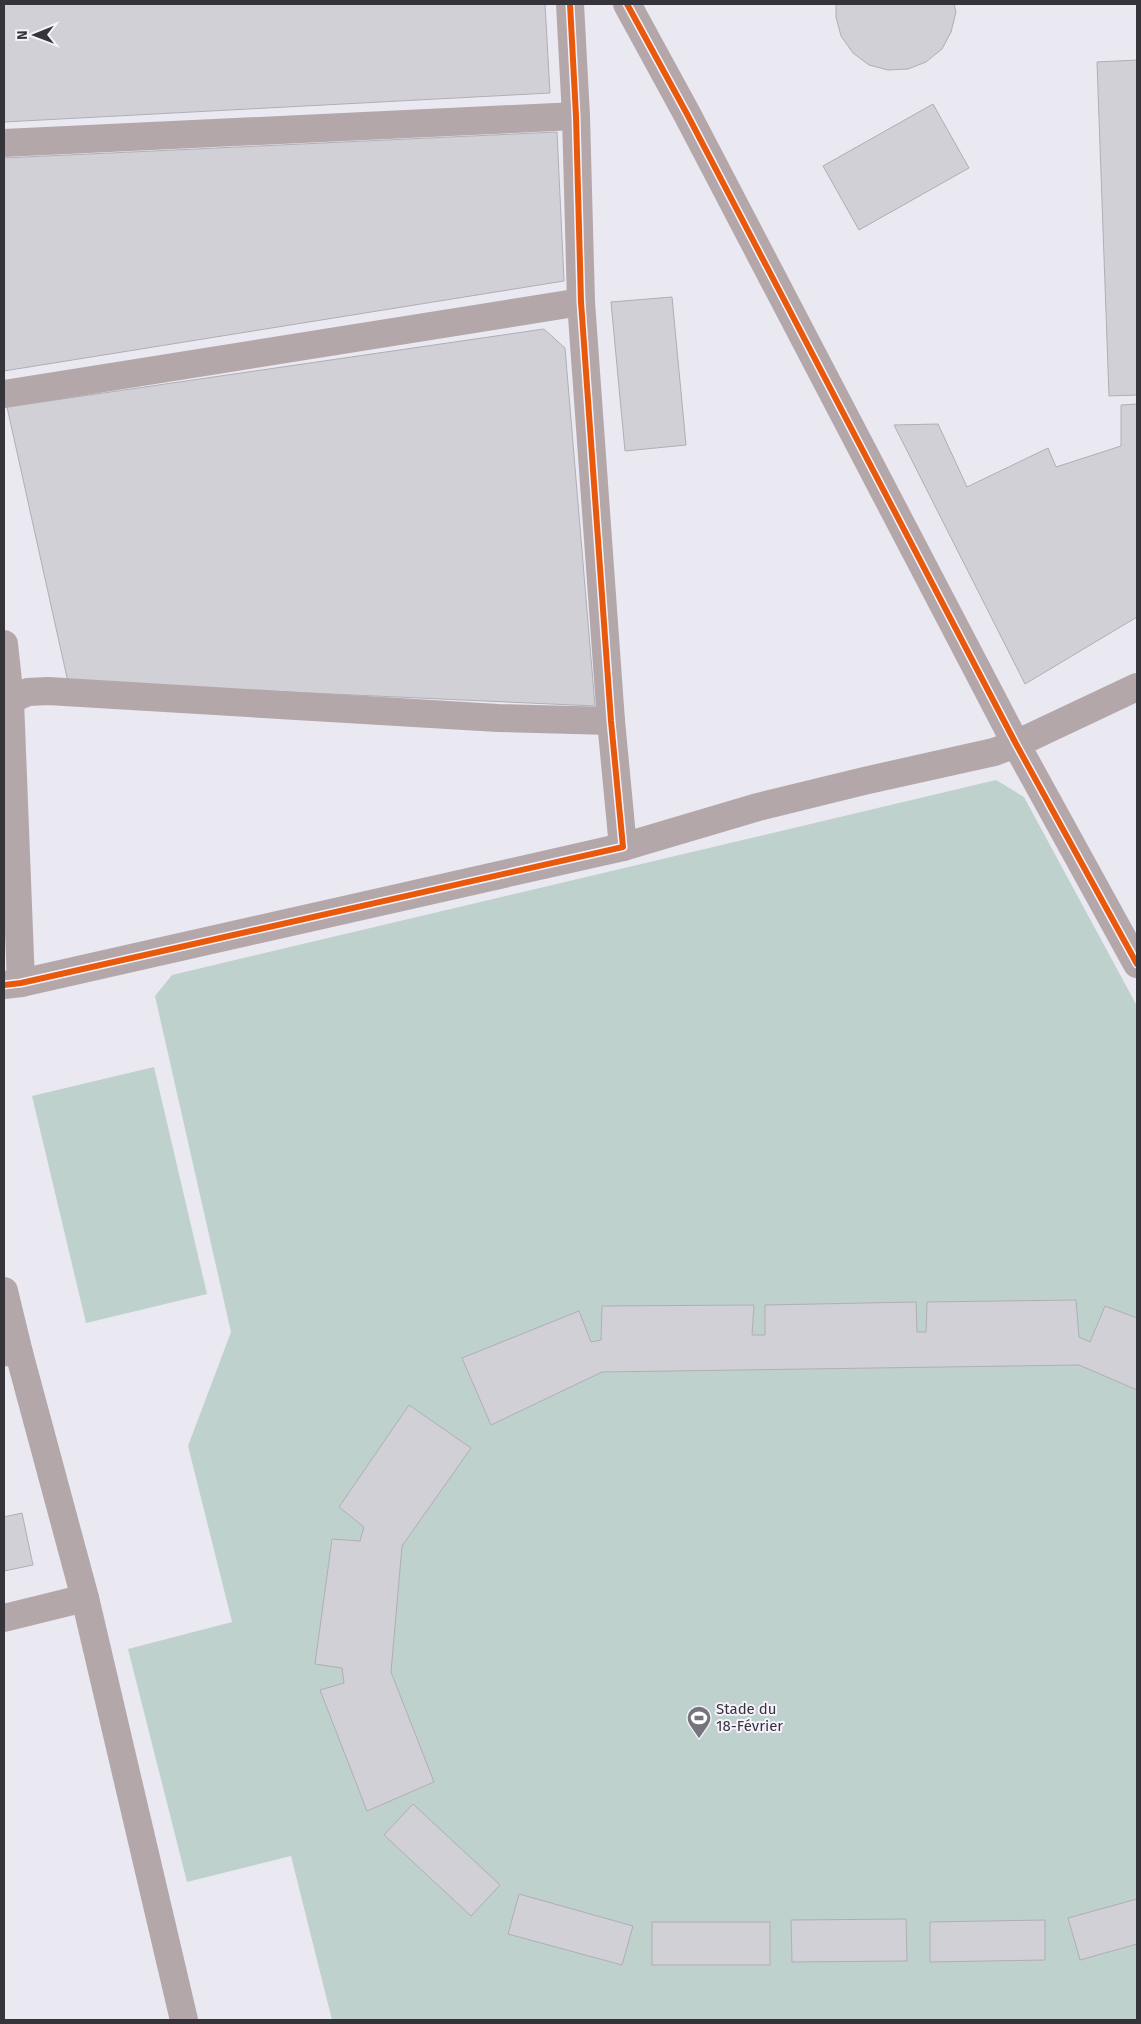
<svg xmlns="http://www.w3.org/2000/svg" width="1141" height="2024" viewBox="0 0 1141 2024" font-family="'Fira Sans',sans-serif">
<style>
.green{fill:#bfd1cc}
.building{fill:#d2d0d7;stroke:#b0aeb5}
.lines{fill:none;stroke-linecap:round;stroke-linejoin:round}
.minor{stroke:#b3a7aa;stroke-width:28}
.cycleway-casing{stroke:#f6f2fd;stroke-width:9}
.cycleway{stroke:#e8590c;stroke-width:6}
.labels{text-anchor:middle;stroke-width:4;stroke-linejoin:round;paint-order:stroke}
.poi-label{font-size:15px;fill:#36343b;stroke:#f6f2fd;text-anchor:start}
</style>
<rect width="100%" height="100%" fill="#eae8f1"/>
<g class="green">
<polygon points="996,780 1024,797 1137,1006 1137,2020 332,2020 291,1856 187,1882 128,1649 232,1622 188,1446 231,1332 155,996 172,975"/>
<polygon points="154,1067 207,1294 86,1323 32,1096"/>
</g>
<g class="building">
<polygon points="4,4 545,4 550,93 4,122"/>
<polygon points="836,4 954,4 956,12 951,32 942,49 926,62 908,69 888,70 869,65 853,53 841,36 836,17"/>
<polygon points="1137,60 1137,395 1109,396 1097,62"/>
<polygon points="933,104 969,168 859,230 823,166"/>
<polygon points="557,132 564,281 4,371 4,158"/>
<polygon points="672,297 686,445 625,451 611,302"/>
<polygon points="544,329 565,348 595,706 68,682 7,407"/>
<polygon points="1137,404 1137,617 1025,684 894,425 938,424 967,487 1048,448 1056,467 1121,446 1121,405"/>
<polygon points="1076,1300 1079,1337 1090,1342 1105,1306 1137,1318 1137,1390 1079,1365 602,1372 491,1425 462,1358 579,1311 591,1342 601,1340 602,1306 754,1305 752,1335 765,1335 765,1305 916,1302 917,1332 926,1332 927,1302"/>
<polygon points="409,1405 471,1448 402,1546 391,1672 434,1782 367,1811 320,1690 344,1683 342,1668 315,1664 332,1539 360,1541 364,1527 339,1507"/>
<polygon points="22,1513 33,1565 4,1571 4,1517"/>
<polygon points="413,1804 500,1885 471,1916 384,1835"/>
<polygon points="519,1894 633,1926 622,1965 508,1934"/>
<polygon points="1137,1899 1137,1944 1080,1960 1068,1918"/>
<polygon points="906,1919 907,1961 792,1962 791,1920"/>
<polygon points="1045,1920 1045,1960 930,1962 930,1922"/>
<rect x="652" y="1922" width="118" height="43"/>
</g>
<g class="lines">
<g class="minor">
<polyline points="627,4 687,114 1016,744 1137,964"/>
<polyline points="4,143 576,116"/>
<polyline points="4,394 581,302"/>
<polyline points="4,644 10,700 21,983"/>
<polyline points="4,700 10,700 28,692 48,691 498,718 611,721"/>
<polyline points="623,847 758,807 864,781 994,752 1016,744 1137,687"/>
<polyline points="4,985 21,983 623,847 611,721 581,302 576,116 570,4"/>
<polyline points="4,1291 19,1353 4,1352"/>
<polyline points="19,1353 85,1598 184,2020"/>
<polyline points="4,1618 85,1598"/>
</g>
<defs>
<g id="cycleway">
<polyline points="627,4 687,114 1016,744 1137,964"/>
<polyline points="4,985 21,983 623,847 611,721 581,302 576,116 570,4"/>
</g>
</defs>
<use href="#cycleway" class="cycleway-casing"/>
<use href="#cycleway" class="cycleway"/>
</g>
<defs>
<symbol id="stadium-pin" viewBox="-11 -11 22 30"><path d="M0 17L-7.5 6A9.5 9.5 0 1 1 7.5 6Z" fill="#75737b" stroke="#f6f2fd"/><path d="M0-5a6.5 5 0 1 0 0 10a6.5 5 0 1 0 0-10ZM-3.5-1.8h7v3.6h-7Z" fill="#fff"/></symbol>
</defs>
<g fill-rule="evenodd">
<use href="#stadium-pin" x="685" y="1704" width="28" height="38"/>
</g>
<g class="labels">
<g class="poi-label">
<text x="716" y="1714">Stade du<tspan x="716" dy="17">18-Février</tspan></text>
</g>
</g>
<rect width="1141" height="2024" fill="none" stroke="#36343b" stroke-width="10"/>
<g transform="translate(35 35) rotate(269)" stroke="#f6f2fd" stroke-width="4" paint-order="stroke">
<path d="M0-4L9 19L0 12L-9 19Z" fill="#36343b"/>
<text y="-8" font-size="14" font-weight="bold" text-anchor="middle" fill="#36343b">N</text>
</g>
</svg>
